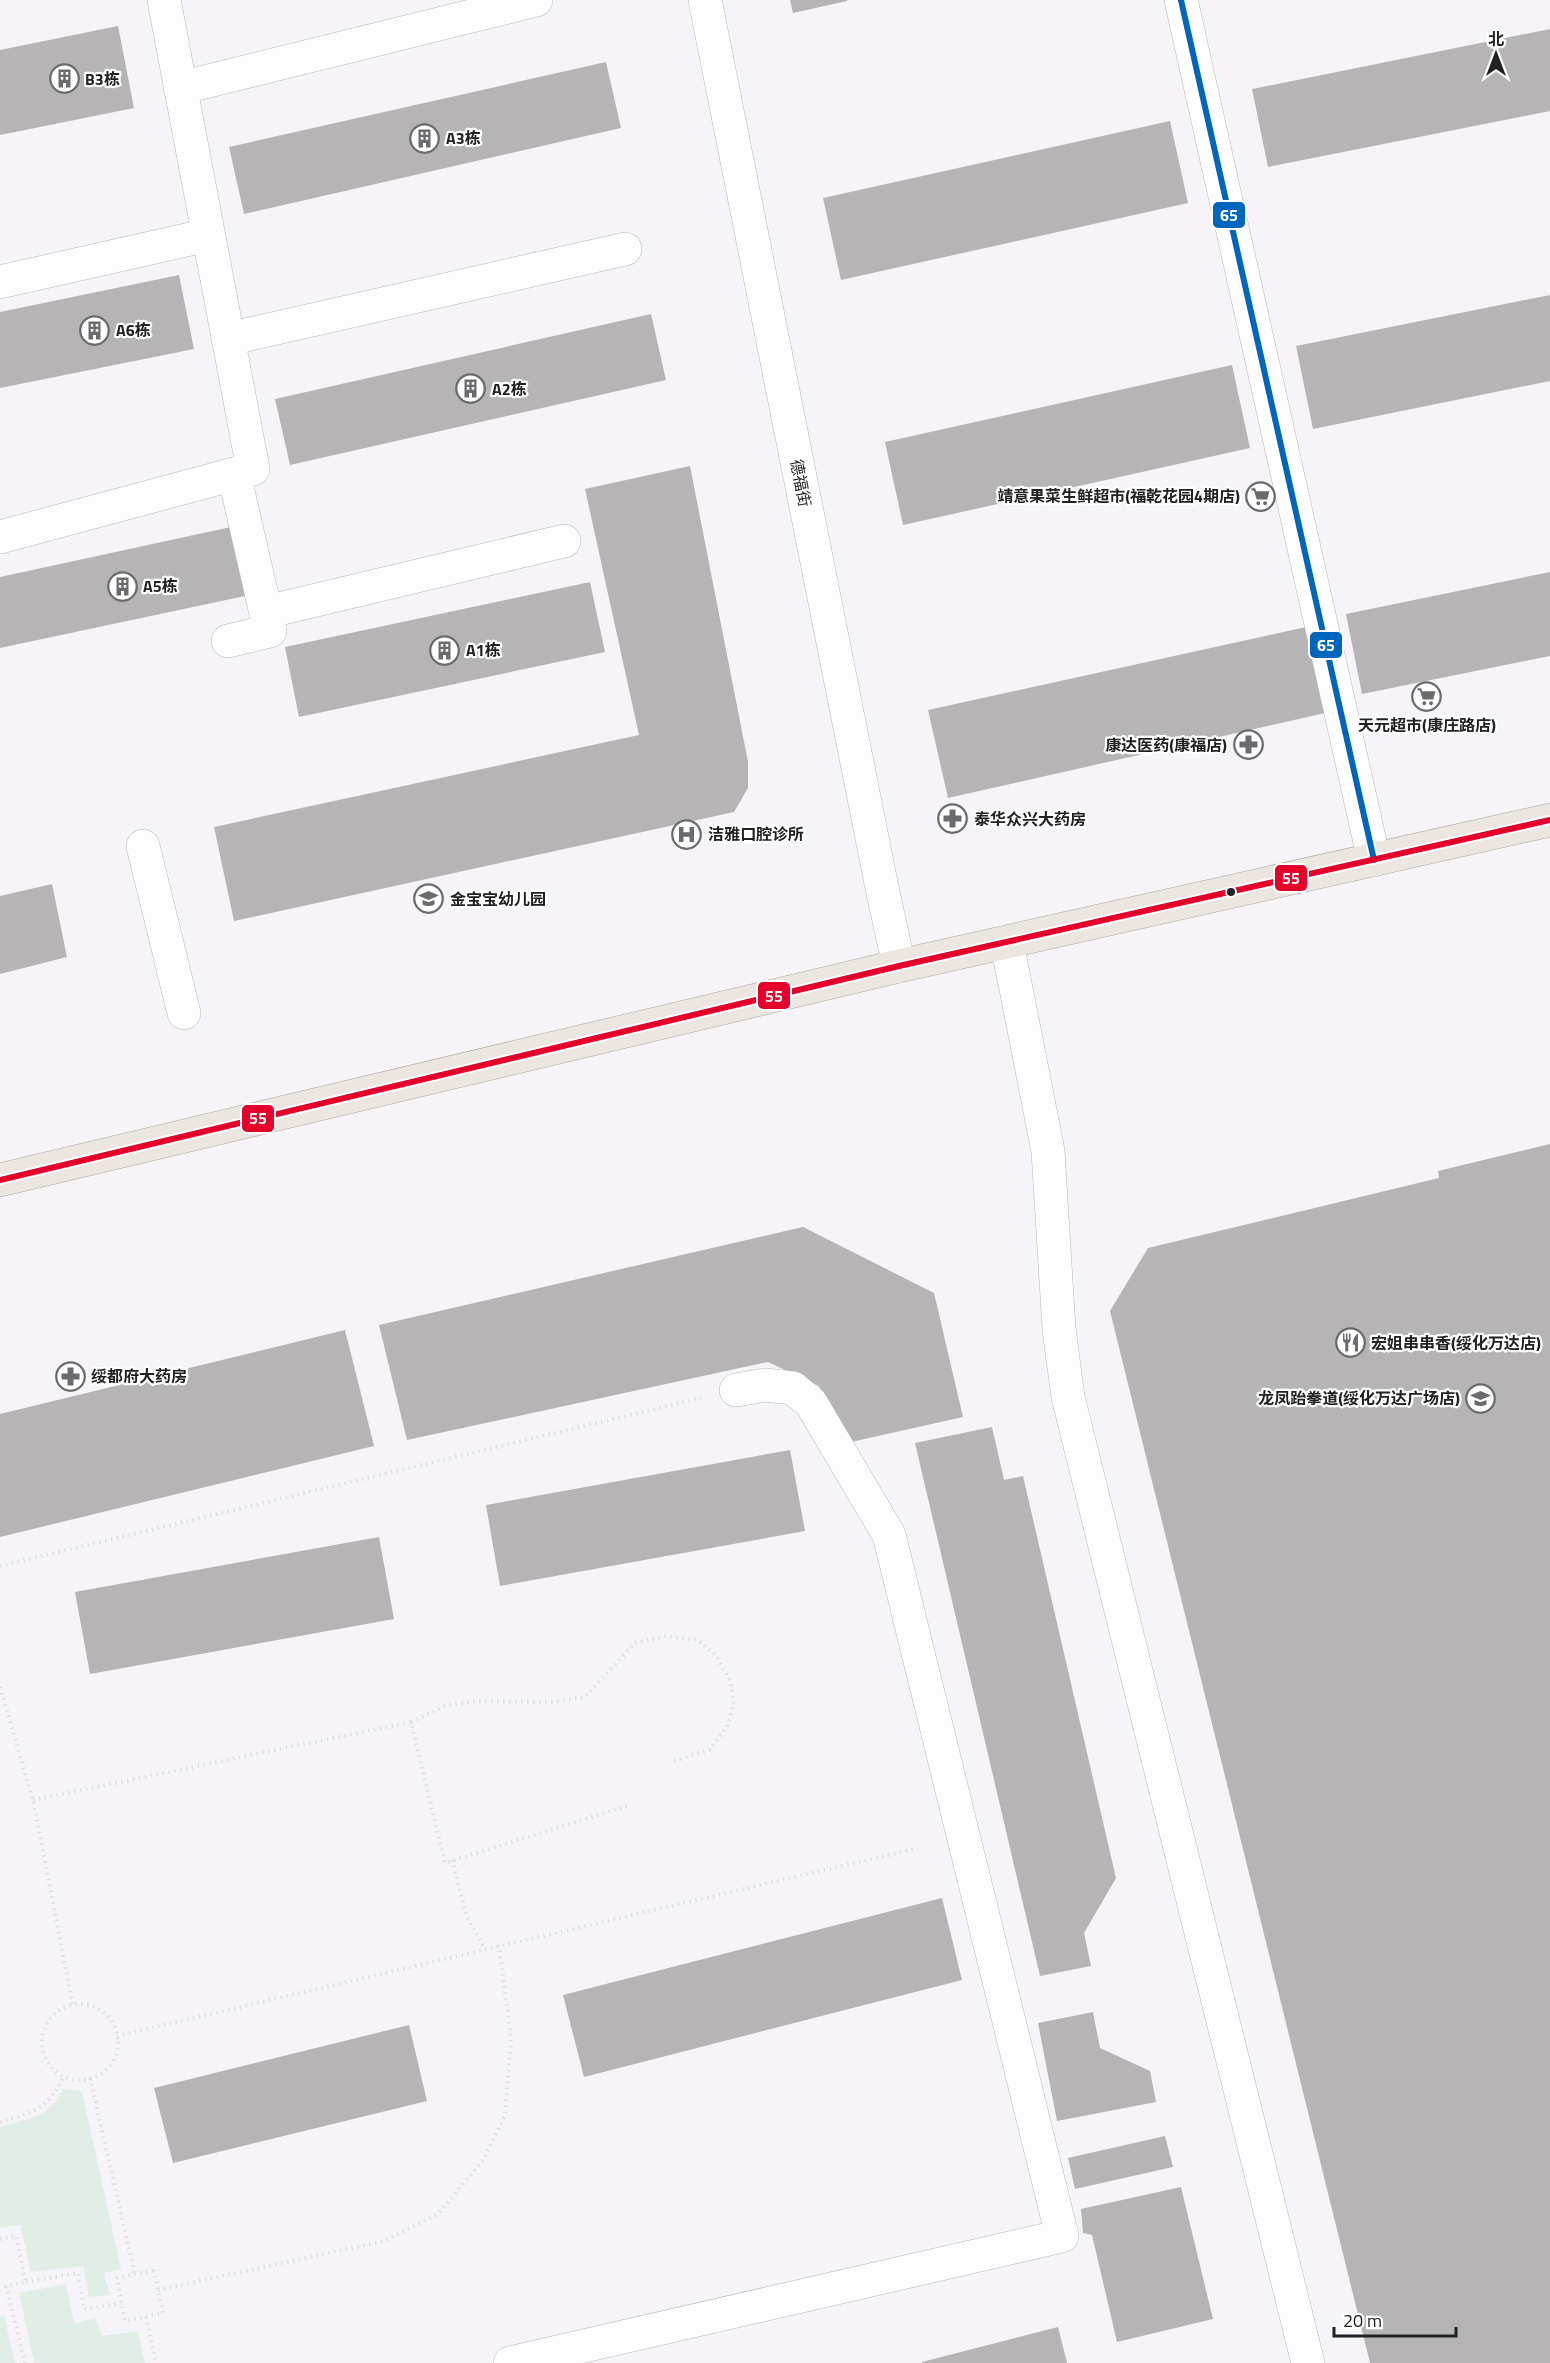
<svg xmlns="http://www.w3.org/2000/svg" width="1550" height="2363" viewBox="0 0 1550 2363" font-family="'Titillium Web','Noto Sans SC',sans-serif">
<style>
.green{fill:#e1eee8}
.building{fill:#b7b4b6}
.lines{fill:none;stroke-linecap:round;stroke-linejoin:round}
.minor-casing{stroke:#b7b6b9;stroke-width:34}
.major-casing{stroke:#b0a59f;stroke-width:34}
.path{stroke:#dfdedf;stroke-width:4;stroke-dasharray:1.5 4.5;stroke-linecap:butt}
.minor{stroke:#fefdfe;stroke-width:33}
.major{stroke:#ece6e1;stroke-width:33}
.bus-1-casing{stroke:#fff;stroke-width:10}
.bus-2-casing{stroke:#fff;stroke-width:10}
.bus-1{stroke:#0065bd;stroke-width:6}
.bus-2{stroke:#e4002b;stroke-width:6}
.bus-dot{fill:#212023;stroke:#fff;stroke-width:2}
.labels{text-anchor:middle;stroke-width:4.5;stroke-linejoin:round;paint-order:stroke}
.poi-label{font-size:16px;font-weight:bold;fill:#212023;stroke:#fff;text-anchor:start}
.street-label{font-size:16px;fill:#212023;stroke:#fff}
.line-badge{stroke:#fff;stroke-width:2}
.badge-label{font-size:16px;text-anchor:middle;font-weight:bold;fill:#fff}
</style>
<rect width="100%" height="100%" fill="#f6f4f8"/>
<g class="green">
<path d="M63,2089L82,2091L121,2269L104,2273L110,2295L89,2297L83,2266L31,2272L20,2225L0,2228V2127C28,2119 49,2118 63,2089Z"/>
<polygon points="66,2284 74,2323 96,2318 102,2336 138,2331 145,2363 34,2363 19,2293"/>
<polygon points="4,2315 15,2363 0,2363 0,2316"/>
</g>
<g class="building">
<polygon points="790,0 847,0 847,1 793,13"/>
<polygon points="118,26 134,108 0,135 0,50"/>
<polygon points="1550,29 1550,111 1268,167 1252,89"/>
<polygon points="606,62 621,128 244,214 229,147"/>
<polygon points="1170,121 1188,203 841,280 823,198"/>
<polygon points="179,275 194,349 0,388 0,312"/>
<polygon points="1550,295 1550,381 1313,429 1296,346"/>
<polygon points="651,314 666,380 290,465 275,399"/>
<polygon points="1232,365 1250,448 903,525 885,442"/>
<polygon points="690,466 748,762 748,788 734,812 234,921 214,827 639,735 585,489"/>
<polygon points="231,527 245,596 0,648 0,577"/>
<polygon points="1550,572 1550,656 1362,694 1346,614"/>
<polygon points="590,582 605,652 299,717 285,647"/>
<polygon points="1315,625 1334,711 948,798 928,710"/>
<polygon points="52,884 67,957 0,974 0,896"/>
<polygon points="1550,1144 1550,2363 1370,2363 1110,1311 1148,1248 1439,1178 1438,1171"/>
<polygon points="803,1227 934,1293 963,1417 842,1444 819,1386 768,1362 407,1440 379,1325"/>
<polygon points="345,1330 374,1446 0,1537 0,1414"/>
<polygon points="992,1427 1004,1480 1023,1476 1116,1878 1084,1933 1091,1966 1040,1976 915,1443"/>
<polygon points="790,1450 805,1531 500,1586 486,1505"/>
<polygon points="379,1537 394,1619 90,1674 75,1592"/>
<polygon points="942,1898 962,1980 584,2077 563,1995"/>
<polygon points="1093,2012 1100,2048 1150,2071 1156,2102 1057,2121 1038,2023"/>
<polygon points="409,2025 427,2101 173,2163 154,2088"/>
<polygon points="1165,2136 1173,2167 1075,2189 1068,2158"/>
<polygon points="1181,2187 1213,2319 1117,2342 1092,2235 1083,2233 1081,2209"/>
<polygon points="1058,2327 1067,2363 922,2363 922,2362"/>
</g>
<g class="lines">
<defs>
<g id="minor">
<polyline points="705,0 881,883 899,966"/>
<polyline points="1181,0 1374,860"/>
<polyline points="180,88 536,0"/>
<polyline points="0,282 208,235"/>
<polyline points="228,339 625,249"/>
<polyline points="0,537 253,469 164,0"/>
<polyline points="266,612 564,541"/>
<polyline points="228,641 270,631 234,474"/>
<polyline points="143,846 184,1013"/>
<polyline points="1007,943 1048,1151 1059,1329 1068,1397 1308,2363"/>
<polyline points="510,2363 1062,2236 889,1535 811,1403 793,1388 765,1385 736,1390"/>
</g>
<polyline id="major" points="0,1180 899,966 1550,820"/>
</defs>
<use href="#minor" class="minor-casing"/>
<use href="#major" class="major-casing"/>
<g class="path">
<polyline points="0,1566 701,1398"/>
<polyline points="0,1687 33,1800 73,2005"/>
<polyline points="33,1800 411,1722"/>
<polyline points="627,1806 445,1863 411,1722 447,1705 477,1701 553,1702 585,1697 635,1643 666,1636 697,1640 715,1654 730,1680 734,1704 727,1727 709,1750 671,1762"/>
<polyline points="452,1860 467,1917 484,1948"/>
<circle cx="80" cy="2042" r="38"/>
<polyline points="117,2036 914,1849"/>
<polyline points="90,2078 135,2274"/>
<path d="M0,2122C33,2113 48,2109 64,2076"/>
<polyline points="0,2239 16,2236 26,2282 0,2287"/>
<polygon points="154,2270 163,2313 125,2321 117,2278"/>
<polyline points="26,2282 78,2273 84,2309 121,2303"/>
<polyline points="6,2286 25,2363"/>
<polyline points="158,2290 384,2241 438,2214 483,2160 505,2116 511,2038 499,1945"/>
<polyline points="146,2317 156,2363"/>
</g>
<use href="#minor" class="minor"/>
<use href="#major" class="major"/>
<defs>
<polyline id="bus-1" points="1181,0 1374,860"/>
<polyline id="bus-2" points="0,1180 899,966 1550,820"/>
</defs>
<use href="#bus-1" class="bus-1-casing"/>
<use href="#bus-2" class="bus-2-casing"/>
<use href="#bus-1" class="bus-1"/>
<use href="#bus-2" class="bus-2"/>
</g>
<defs>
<symbol id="building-ring" viewBox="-11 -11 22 22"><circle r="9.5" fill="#fff" stroke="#6c6a6e" stroke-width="1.5"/><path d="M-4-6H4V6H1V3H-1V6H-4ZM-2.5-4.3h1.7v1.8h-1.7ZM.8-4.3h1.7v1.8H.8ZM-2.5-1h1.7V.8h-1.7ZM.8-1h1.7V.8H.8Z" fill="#6c6a6e"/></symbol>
<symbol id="supermarket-ring" viewBox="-11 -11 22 22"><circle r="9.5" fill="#fff" stroke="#6c6a6e" stroke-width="1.5"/><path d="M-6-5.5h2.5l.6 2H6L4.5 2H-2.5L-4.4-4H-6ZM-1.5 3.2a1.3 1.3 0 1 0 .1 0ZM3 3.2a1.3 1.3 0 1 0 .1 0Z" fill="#6c6a6e"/></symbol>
<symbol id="pharmacy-ring" viewBox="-11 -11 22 22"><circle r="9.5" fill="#fff" stroke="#6c6a6e" stroke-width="1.5"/><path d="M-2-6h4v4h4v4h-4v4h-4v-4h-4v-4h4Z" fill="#6c6a6e"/></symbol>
<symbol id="hospital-ring" viewBox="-11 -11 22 22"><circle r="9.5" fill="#fff" stroke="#6c6a6e" stroke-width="1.5"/><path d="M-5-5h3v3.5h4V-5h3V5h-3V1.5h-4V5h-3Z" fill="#6c6a6e"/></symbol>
<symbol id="school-ring" viewBox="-11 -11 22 22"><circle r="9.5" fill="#fff" stroke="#6c6a6e" stroke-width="1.5"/><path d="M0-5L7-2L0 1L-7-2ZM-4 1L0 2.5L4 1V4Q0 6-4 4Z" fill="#6c6a6e"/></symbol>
<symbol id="restaurant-ring" viewBox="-11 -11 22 22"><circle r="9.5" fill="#fff" stroke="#6c6a6e" stroke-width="1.5"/><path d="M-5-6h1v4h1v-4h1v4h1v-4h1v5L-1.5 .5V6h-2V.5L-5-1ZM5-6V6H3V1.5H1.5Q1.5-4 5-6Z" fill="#6c6a6e"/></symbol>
</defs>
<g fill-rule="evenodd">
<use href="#building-ring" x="48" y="62" width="33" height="33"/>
<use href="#building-ring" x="408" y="122" width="33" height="33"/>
<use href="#building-ring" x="78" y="314" width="33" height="33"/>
<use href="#building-ring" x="454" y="372" width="33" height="33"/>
<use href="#supermarket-ring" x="1244" y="480" width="33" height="33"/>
<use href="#building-ring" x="106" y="570" width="33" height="33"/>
<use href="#building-ring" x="428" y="634" width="33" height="33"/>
<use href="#supermarket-ring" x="1410" y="680" width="33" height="33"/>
<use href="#pharmacy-ring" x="1232" y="728" width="33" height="33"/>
<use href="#pharmacy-ring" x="936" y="802" width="33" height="33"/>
<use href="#hospital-ring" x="670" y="818" width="33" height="33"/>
<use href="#school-ring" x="412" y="882" width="33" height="33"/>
<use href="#restaurant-ring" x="1334" y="1326" width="33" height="33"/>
<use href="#pharmacy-ring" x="54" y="1360" width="33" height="33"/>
<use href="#school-ring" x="1464" y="1382" width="33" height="33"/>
</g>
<circle class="bus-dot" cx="1231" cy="892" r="5"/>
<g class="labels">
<g class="poi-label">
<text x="85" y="85">B3栋</text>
<text x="446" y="144">A3栋</text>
<text x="116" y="336">A6栋</text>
<text x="492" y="395">A2栋</text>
<text x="1240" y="502" text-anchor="end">靖意果菜生鲜超市(福乾花园4期店)</text>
<text x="143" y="592">A5栋</text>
<text x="466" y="656">A1栋</text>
<text x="1427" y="731" text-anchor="middle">天元超市(康庄路店)</text>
<text x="1227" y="751" text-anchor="end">康达医药(康福店)</text>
<text x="974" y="825">泰华众兴大药房</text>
<text x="708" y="840">洁雅口腔诊所</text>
<text x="450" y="905">金宝宝幼儿园</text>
<text x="1371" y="1349">宏姐串串香(绥化万达店)</text>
<text x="91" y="1382">绥都府大药房</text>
<text x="1460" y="1404" text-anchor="end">龙凤跆拳道(绥化万达广场店)</text>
</g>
<g class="street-label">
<text transform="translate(801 483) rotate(79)" y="6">德福街</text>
</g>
</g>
<g class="line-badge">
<rect x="1212" y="201" width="34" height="28" rx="6" fill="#0065bd"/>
<rect x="1309" y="631" width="34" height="28" rx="6" fill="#0065bd"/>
<rect x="1274" y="864" width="34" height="28" rx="6" fill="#e4002b"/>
<rect x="757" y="981" width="34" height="29" rx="6" fill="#e4002b"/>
<rect x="241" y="1104" width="34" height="29" rx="6" fill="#e4002b"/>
</g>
<g class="badge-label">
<text x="1229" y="221">65</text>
<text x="1326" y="651">65</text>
<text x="1291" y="884">55</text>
<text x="774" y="1002">55</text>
<text x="258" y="1124">55</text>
</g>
<g transform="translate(1496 54)" stroke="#ffffff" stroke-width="4.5" paint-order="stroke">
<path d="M0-4.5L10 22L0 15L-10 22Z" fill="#212023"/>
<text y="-9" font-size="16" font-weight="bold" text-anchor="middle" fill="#212023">北</text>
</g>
<path d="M1334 2327v9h122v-9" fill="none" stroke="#212023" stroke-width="3"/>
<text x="1343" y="2327" font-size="18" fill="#212023" stroke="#ffffff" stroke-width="4.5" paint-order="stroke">20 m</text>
</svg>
